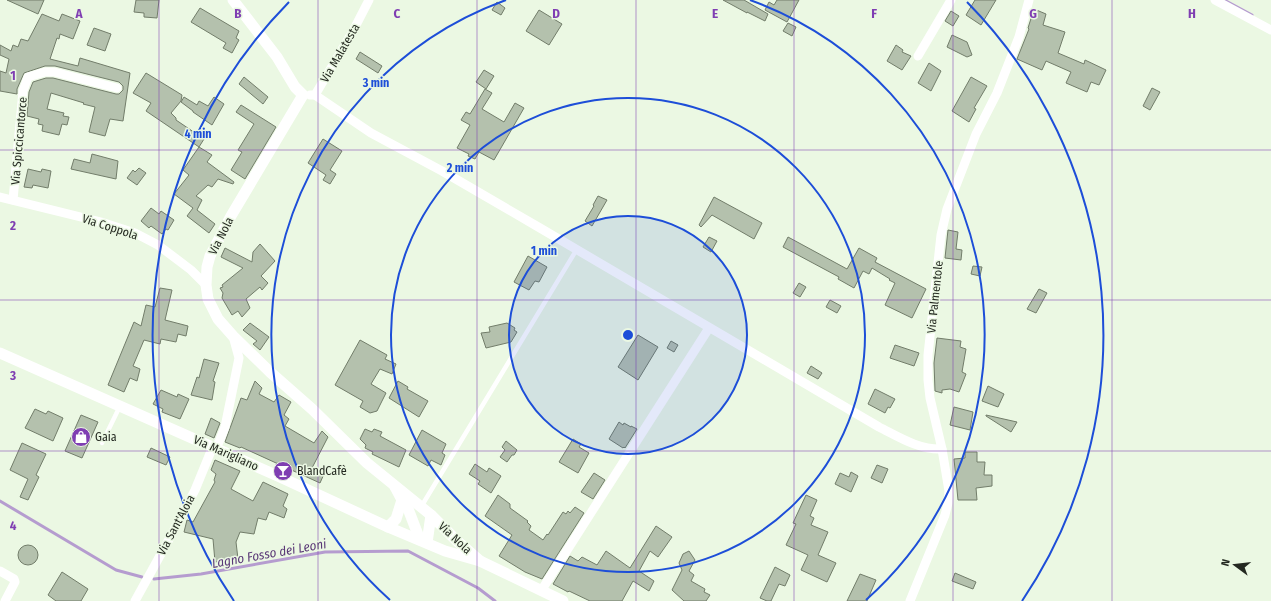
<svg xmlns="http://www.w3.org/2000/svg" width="1271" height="601" viewBox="0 0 1271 601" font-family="'Fira Sans Condensed',sans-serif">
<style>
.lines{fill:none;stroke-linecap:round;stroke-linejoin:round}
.stream{stroke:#b59ccf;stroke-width:3}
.building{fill:#b4c1ad;stroke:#727d6a}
.service{stroke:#fff;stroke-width:4.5}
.minor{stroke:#fff;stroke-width:9}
.tertiary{stroke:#fff;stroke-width:11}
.grid{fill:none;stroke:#7f3eb2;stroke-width:1;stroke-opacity:0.55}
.ring{fill:none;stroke:#1d4ed8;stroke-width:2}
.labels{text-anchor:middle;stroke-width:3;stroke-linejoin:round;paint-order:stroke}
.street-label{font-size:12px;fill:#242921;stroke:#ebf8e3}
.poi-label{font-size:12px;fill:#242921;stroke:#ebf8e3;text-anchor:start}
.water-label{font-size:13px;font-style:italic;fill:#593776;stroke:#ebf8e3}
.grid-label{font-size:13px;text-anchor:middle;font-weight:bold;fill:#7f3eb2;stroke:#ebf8e3;stroke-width:3;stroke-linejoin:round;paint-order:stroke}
.centre{fill:#1d4ed8;stroke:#ebf8e3;stroke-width:2}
.ring-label{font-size:12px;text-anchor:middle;font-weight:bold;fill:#1d4ed8;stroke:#ebf8e3;stroke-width:3;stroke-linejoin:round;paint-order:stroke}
</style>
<rect width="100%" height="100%" fill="#ebf8e3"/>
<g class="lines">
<g class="stream">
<polyline points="1224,0 1252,15"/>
<polyline points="0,501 116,570 142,577"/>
<polyline points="154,579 201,574 325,552 408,551 478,588 495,601"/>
</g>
</g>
<g class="building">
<polygon points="7,0 44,0 38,14"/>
<polygon points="136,0 159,0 157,18 144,17 144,13 134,12"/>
<polygon points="723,0 744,0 768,14 765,21 747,12 747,13"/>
<polygon points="777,0 799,0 787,22 765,10 769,2 774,5"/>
<polygon points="975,0 996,0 981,25 966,15"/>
<polygon points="497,2 505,8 501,15 492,10"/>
<polygon points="200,8 239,31 236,38 239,40 232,53 223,48 226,43 191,22"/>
<polygon points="1034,9 1046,14 1043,25 1065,32 1058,53 1084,64 1085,60 1106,70 1099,85 1091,82 1087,92 1066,83 1071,72 1046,61 1042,70 1017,59 1029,29 1028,28"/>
<polygon points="539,10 562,24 549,45 526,31"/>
<polygon points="951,11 959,16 953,26 945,21"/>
<polygon points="42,14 59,21 62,14 80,21 73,39 60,34 59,39 57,38 50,59 78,66 80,58 130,73 123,121 110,119 105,136 89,132 95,107 83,104 84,103 51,93 47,109 64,113 63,116 69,117 67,125 62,124 59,135 42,131 43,125 38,124 39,119 27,116 29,92 33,82 46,78 53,78 116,94 119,94 123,90 123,86 119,82 55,66 45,66 24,73 17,89 17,94 0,91 0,71 6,73 9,59 0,55 0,45 11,51 13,45 18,47 21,39 28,41"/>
<polygon points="788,23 796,27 792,36 783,31"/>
<polygon points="94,28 111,34 105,51 87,45"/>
<polygon points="952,35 967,42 972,55 967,57 947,47"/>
<polygon points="896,45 903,50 902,52 911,56 902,70 887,61"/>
<polygon points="360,52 382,66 378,73 356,59"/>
<polygon points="929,63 941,71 931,91 918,83"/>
<polygon points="484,70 494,76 486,89 476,82"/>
<polygon points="146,73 182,95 181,101 171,113 176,118 176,120 204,139 199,147 212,155 207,162 234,182 233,184 218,179 212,187 208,185 196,196 202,200 197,210 215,224 209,233 187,216 193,208 174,194 189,175 183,170 199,147 146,111 151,103 133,93"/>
<polygon points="244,77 268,97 263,104 239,84"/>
<polygon points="971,77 987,86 974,108 976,109 969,122 952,111"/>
<polygon points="1152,88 1160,92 1150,110 1143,106"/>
<polygon points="485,89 492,93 482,109 504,122 515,103 524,108 494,160 479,152 475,159 468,156 469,154 457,148 470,125 461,120 466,112 470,114"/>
<polygon points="184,97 197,105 199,101 208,106 214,97 224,104 212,125 193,112 193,111 181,102"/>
<polygon points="241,105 276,127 245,179 231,170 242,152 238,150 254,124 236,112"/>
<polygon points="323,139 342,151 330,170 336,174 330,184 323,180 326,175 308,163"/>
<polygon points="92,154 118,161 116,179 71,169 74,159 90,163"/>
<polygon points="139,168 146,173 137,185 127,178 133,170 135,172"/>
<polygon points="28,169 41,172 42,169 51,171 48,188 33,185 32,188 24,187"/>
<polygon points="598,196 607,200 592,226 585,221 594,206 593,205"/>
<polygon points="714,197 762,223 754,239 712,215 701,227 699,225"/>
<polygon points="151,208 159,214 161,211 174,220 168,230 166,229 162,234 151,226 149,228 141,221"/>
<polygon points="948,230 958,232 956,249 962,250 961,260 945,258"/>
<polygon points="709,237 717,241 711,252 703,247"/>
<polygon points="788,237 847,269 859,248 877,258 875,262 926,289 912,318 885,305 895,283 889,280 890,279 872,268 869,274 863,271 854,288 838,279 839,277 783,247"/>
<polygon points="260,244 275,261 261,276 268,283 262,290 260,287 246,299 250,308 242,317 238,311 232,315 222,298 223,293 220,288 223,287 222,285 243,268 221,257 225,248 252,262 253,252"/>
<polygon points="528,256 547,267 539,282 535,281 529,290 514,282"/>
<polygon points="973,266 982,267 980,276 971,274"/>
<polygon points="799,283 806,287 800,297 793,293"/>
<polygon points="160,288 172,290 165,320 188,326 186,336 178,334 176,342 161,339 160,344 144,340 133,366 140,369 137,381 130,378 124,392 108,385 134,322 141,326 146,305 155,307"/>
<polygon points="1039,289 1047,293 1036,313 1027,309"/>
<polygon points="830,300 841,306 837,313 826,307"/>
<polygon points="250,323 269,337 260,350 253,344 257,341 243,330"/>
<polygon points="507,323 515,328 514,330 517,332 511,342 486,348 481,333 490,332 489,327"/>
<polygon points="638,335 658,347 638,380 618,367"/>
<polygon points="937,338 961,341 960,347 966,349 962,372 966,374 959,392 950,389 942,390 942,393 935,391 934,363"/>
<polygon points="360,340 387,355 385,359 396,364 392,374 380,369 371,384 386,393 377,411 370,413 360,407 363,401 335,385"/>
<polygon points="671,341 678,345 674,352 667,348"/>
<polygon points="895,345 919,353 914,366 890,358"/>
<polygon points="204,359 219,363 213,381 215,382 212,400 191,395 197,377 199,378"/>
<polygon points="811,366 822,373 818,379 807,373"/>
<polygon points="255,381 262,388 259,394 274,402 279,395 291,402 284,415 289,419 285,426 314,443 322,431 328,437 312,468 324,474 320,483 241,447 240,448 225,442 241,398 247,400"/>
<polygon points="398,381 408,387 407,389 428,401 419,417 389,398"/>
<polygon points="988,386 1004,394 998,407 982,401"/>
<polygon points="875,389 895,399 890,408 888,407 885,413 868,404"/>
<polygon points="161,390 177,397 178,394 189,399 180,419 162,412 163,409 153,404"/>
<polygon points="954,407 973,412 970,430 950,425"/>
<polygon points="35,409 46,414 48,411 63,418 53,441 25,428"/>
<polygon points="81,415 98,422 82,458 65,451"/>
<polygon points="986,415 1017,422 1011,432 986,416"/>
<polygon points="211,418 220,423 214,438 205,434"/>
<polygon points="619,422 623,425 624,423 631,427 631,426 637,429 625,448 624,447 623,448 609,439"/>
<polygon points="365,429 372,432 374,429 382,432 380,436 406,450 399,467 372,454 373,452 365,448 366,445 360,439"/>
<polygon points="422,430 446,444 442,453 445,455 441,465 431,460 428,466 409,455"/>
<polygon points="573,439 581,444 579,447 589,453 578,473 559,462"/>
<polygon points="506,441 517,450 514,455 512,455 507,462 500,457 505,450 502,447"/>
<polygon points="22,443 46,454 36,475 39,477 28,500 20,497 28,479 10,470"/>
<polygon points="151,448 170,457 166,465 147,457"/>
<polygon points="965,452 977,452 977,462 985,462 984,475 992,475 992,486 976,488 977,500 958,500 954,459 965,458"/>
<polygon points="215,460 240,471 231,489 253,501 263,482 288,494 283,506 287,509 284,518 269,512 266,520 258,518 254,534 240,532 236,542 238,559 215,562 213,539 184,532 187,520 193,522 215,482 214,480 216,474 211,470"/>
<polygon points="475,464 487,472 489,468 501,476 491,493 478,484 480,481 469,474"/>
<polygon points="877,465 888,469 882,483 871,478"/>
<polygon points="851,472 858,476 851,492 835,484 840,473 849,477"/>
<polygon points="594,473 605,480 593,499 581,492"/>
<polygon points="498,495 510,504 510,508 528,521 527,522 531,526 529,530 543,540 547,534 548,535 563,512 566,514 568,511 570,513 575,507 584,513 542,579 525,572 499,556 512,535 485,516"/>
<polygon points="806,495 817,500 810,516 814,518 811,525 828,532 818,555 836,563 827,582 801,570 808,555 786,545 796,524 793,523"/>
<polygon points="656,526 672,537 658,557 650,551 639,571 654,581 649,591 633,581 622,601 590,601 569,591 568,592 553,584 570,556 578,561 582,557 597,565 606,551 630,568"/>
<circle cx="28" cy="555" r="10"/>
<polygon points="689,551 695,560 689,571 694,575 691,581 705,589 704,592 710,595 706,601 684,601 672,590 682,570 679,563 683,554"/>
<polygon points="775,567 790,575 785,586 779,584 771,601 767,601 760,598"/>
<polygon points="62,572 88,589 81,601 56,601 48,595"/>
<polygon points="955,573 976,582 973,589 952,581"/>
<polygon points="860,574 876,580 867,601 847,601"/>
</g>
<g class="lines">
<g class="service">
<polyline points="102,443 120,406"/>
<polyline points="421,507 577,249"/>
</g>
<g class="minor">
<polyline points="1215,0 1271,30"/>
<polyline points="918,56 951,0"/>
<polyline points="310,95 315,95 353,31 369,0"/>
<path d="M315,95L371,133L442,171L540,228L879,427C899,437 919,450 942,449"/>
<polyline points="0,197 101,222 135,233 158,245 191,270 206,285"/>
<polyline points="13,200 23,91 28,77 45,72 54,72 117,88"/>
<polyline points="0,571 14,579 15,582 5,601"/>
<polyline points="541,591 709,328"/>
<polyline points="135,601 167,543 195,490 211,451 219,442 225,427 239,358 233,336"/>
<polyline points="910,601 945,515 948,503 949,491 942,449 930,398 928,380 928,355 941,235 947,209 976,134 997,93 1019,37 1029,0"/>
</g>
<g class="tertiary">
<polyline points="233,0 277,57 295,87 303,95 231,216 210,256 207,267 206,285 208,299 218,319 233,336 270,372 312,409 367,463 431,515 457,541 480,561"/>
<polyline points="0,353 280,477 388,527 445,551 480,561 563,601"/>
<polyline points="402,500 407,506 420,540"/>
<polyline points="388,527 396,519 402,500 395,487"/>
<polyline points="427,543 431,515"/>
</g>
</g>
<path class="grid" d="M159,0V601M318,0V601M477,0V601M636,0V601M794,0V601M953,0V601M1112,0V601M0,150H1271M0,300H1271M0,451H1271"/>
<circle cx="628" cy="335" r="119" fill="#1d4ed8" fill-opacity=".12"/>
<g class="ring">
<circle cx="628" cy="335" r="119"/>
<circle cx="628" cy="335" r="237"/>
<path d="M390 600A356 356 0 0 1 506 0M750 0A356 356 0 0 1 866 600"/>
<path d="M234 601A475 475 0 0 1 289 2M967 2A475 475 0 0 1 1022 601"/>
</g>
<defs>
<symbol id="shop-disc" viewBox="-11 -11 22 22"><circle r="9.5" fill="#7f3eb2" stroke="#ebf8e3"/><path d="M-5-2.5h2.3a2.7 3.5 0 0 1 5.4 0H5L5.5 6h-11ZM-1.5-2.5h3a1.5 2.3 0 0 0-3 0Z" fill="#fff"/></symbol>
<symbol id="bar-disc" viewBox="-11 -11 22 22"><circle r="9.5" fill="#7f3eb2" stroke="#ebf8e3"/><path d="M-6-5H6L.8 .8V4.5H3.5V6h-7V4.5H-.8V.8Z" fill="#fff"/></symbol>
</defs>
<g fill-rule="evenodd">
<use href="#shop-disc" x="70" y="426" width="22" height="22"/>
<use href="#bar-disc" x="272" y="460" width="22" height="22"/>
</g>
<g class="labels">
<g class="street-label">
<text transform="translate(340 53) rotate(-60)" y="4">Via Malatesta</text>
<text transform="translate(19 141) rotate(-85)" y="4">Via Spiccicantorce</text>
<text transform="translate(110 227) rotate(18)" y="4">Via Coppola</text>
<text transform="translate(221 236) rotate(-63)" y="4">Via Nola</text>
<text transform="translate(935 297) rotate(-84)" y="4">Via Palmentole</text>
<text transform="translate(226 453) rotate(24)" y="4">Via Marigliano</text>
<text transform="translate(176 525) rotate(-62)" y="4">Via Sant'Aloia</text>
<text transform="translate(455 538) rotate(43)" y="4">Via Nola</text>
</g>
<g class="poi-label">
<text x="95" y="441">Gaia</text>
<text x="297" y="475">BlandCafè</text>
</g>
<g class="water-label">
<text transform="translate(269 553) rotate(-10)" y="5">Lagno Fosso dei Leoni</text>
</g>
</g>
<g class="grid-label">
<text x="79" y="18">A</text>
<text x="238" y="18">B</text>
<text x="397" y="18">C</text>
<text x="556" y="18">D</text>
<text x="715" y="18">E</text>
<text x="874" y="18">F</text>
<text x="1033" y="18">G</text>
<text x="1192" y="18">H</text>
<text x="13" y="80">1</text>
<text x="13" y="230">2</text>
<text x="13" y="380">3</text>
<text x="13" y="530">4</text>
</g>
<circle cx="628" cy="335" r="6" class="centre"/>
<g class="ring-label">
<text x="376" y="87">3 min</text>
<text x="198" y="138">4 min</text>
<text x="460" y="172">2 min</text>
<text x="544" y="255">1 min</text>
</g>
<g transform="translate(1235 565) rotate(285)" stroke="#ebf8e3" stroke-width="3" paint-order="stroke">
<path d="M0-3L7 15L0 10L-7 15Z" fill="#242921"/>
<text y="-6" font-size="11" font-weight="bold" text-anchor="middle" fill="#242921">N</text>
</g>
</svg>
